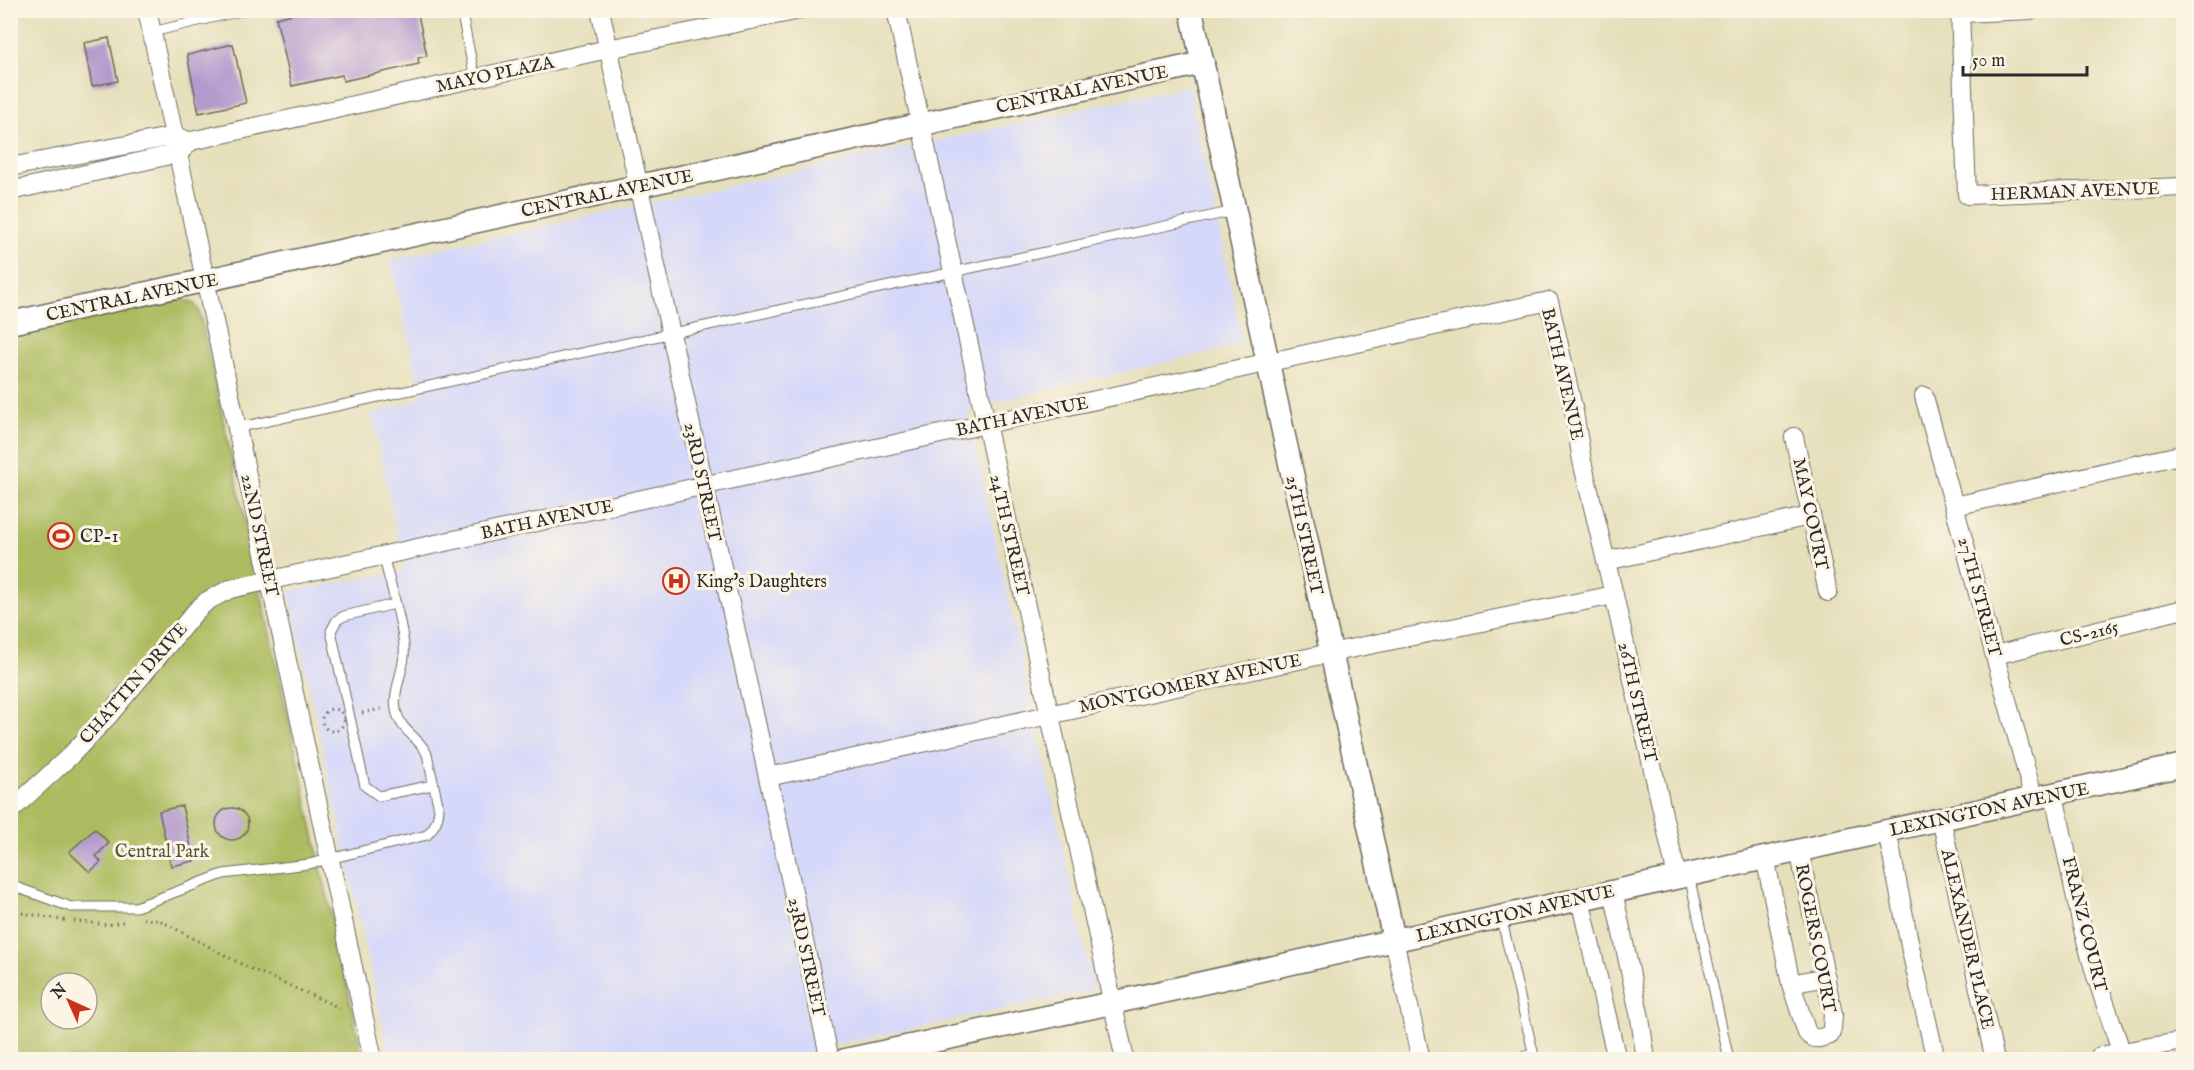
<svg xmlns="http://www.w3.org/2000/svg" width="2194" height="1070" viewBox="0 0 2194 1070" font-family="'IM FELL English',serif">
<style>
.built{fill:#d5d8f9}
.green{fill:#acbb5e;stroke:#6c7344;stroke-width:1.5;fill-rule:evenodd}
.building{fill:#b49acd}
.lines{fill:none;stroke-linecap:round;stroke-linejoin:round}
.service-casing{stroke:#6c6a5d;stroke-width:11}
.minor-casing{stroke:#6c6a5d;stroke-width:20}
.tertiary-casing{stroke:#6c6a5d;stroke-width:25}
.path{stroke:#6c6a5d;stroke-width:3;stroke-dasharray:1.5 4.5;stroke-linecap:butt}
.service{stroke:#fff;stroke-width:9}
.minor{stroke:#fff;stroke-width:18}
.tertiary{stroke:#fff;stroke-width:22}
.labels{text-anchor:middle;stroke-width:6;stroke-linejoin:round;paint-order:stroke}
.street-label{font-size:18px;fill:#2b2b2b;stroke:#fcf5e5}
.poi-label{font-size:18px;fill:#2b2b2b;stroke:#fcf5e5;text-anchor:start}
.park-label{font-size:18px;fill:#52563a;stroke:#fcf5e5}
</style>
<rect width="100%" height="100%" fill="#fcf5e5"/>
<filter id="ink" filterUnits="userSpaceOnUse"><feTurbulence type="fractalNoise" baseFrequency=".0167" numOctaves="2"/><feDisplacementMap in="SourceGraphic" scale="12" xChannelSelector="R" yChannelSelector="G"/><feConvolveMatrix kernelMatrix="1 2 1 2 8 2 1 2 1" color-interpolation-filters="sRGB"/></filter>
<filter id="wash" filterUnits="userSpaceOnUse"><feTurbulence type="fractalNoise" baseFrequency=".008" numOctaves="4" result="noise"/><feDisplacementMap in="SourceGraphic" scale="24" xChannelSelector="R" yChannelSelector="G"/><feGaussianBlur stdDeviation="1.35" result="paint"/><feColorMatrix in="noise" values="0 0 0 0 0 0 0 0 0 0 0 0 0 0 0 0 0 1.4 0 .05"/><feComposite in="paint" operator="in"/></filter>
<g filter="url(#wash)">
<rect width="100%" height="100%" fill="#e6dfbb"/>
<polygon class="built" points="1189,86 1243,344 967,409 1094,990 810,1050 812,1059 390,1059 289,594 291,591 405,571 372,414 422,398 390,260"/>
<path class="green" d="M181,299L193,303L199,310L363,1059H11V335ZM51,983H87V1019H51Z"/>
<g id="blocks">
<g class="building">
<polygon points="308,10 417,10 427,56 418,58 419,64 343,81 342,75 292,86 276,18"/>
<polygon points="109,38 118,81 92,86 84,43"/>
<polygon points="233,44 246,103 199,113 187,55"/>
<polygon points="182,806 194,861 171,866 159,811"/>
<circle cx="232" cy="824" r="16"/>
<polygon points="95,829 109,843 96,856 101,862 90,872 69,852"/>
</g>
</g>
</g>
<g filter="url(#ink)">
<use href="#blocks" fill-opacity="0" stroke="#6c6a5d" stroke-width="1.5"/>
<g class="lines">
<defs>
<g id="service">
<polyline points="461,10 475,78"/>
<polyline points="152,32 245,10"/>
<polyline points="236,428 1234,211"/>
<polyline points="395,604 344,616 337,620 331,631 365,786 379,796 433,785"/>
<polyline points="1689,875 1729,1060"/>
<path d="M10,885L71,907H136L223,874L309,864L427,835C435,827 438,820 439,809L427,754C420,738 402,732 397,714C390,691 407,668 404,645C401,617 390,583 383,555"/>
<polyline points="1501,917 1535,1060"/>
<polyline points="1508,1060 1533,1054"/>
</g>
<g id="minor">
<polyline points="147,10 373,1060"/>
<polyline points="600,10 830,1060"/>
<polyline points="896,10 1125,1060"/>
<polyline points="1960,10 1967,195 2184,187"/>
<polyline points="1961,13 2031,10"/>
<polyline points="10,167 175,136 186,140"/>
<polyline points="10,191 179,153 191,141 608,49 800,10"/>
<polyline points="1924,396 2034,799"/>
<polyline points="1794,437 1828,592"/>
<polyline points="1955,506 2184,454"/>
<polyline points="1606,561 1810,516"/>
<polyline points="1995,655 2184,609"/>
<polyline points="768,777 1330,653 1614,595"/>
<polyline points="2054,795 2082,926 2096,976 2121,1051"/>
<polyline points="10,811 70,756 109,715 196,611 207,601 230,589 1549,301 1574,412 1582,461 1614,595 1677,877"/>
<polyline points="1941,819 1995,1060"/>
<polyline points="1887,831 1911,951 1936,1060"/>
<path d="M1765,857L1791,984L1807,1033C1814,1041 1821,1038 1830,1035L1832,1029L1833,1014L1799,850"/>
<polyline points="1613,891 1640,1018 1646,1060"/>
<polyline points="1580,899 1617,1060"/>
<polyline points="1394,940 1421,1060"/>
<polyline points="1791,984 1826,977"/>
<polyline points="2100,1056 2184,1041"/>
</g>
<g id="tertiary">
<polyline points="1191,10 1394,940"/>
<polyline points="10,323 1203,63"/>
<polyline points="845,1060 1112,1003 2184,765"/>
</g>
</defs>
<use href="#service" class="service-casing"/>
<use href="#minor" class="minor-casing"/>
<use href="#tertiary" class="tertiary-casing"/>
<g class="path">
<circle cx="333" cy="720" r="11"/>
<polyline points="362,713 381,709"/>
<polyline points="10,911 68,921"/>
<polyline points="143,919 159,920 245,966 340,1008"/>
<polyline points="74,921 108,925 127,921"/>
</g>
<use href="#service" class="service"/>
<use href="#minor" class="minor"/>
<use href="#tertiary" class="tertiary"/>
</g>
</g>
<defs>
<symbol id="stadium-ring" viewBox="-11 -11 22 22"><circle r="9.5" fill="#fcf5e5" stroke="#c8321e" stroke-width="1.5"/><path d="M0-5a6.5 5 0 1 0 0 10a6.5 5 0 1 0 0-10ZM-3.5-1.8h7v3.6h-7Z" fill="#c8321e"/></symbol>
<symbol id="hospital-ring" viewBox="-11 -11 22 22"><circle r="9.5" fill="#fcf5e5" stroke="#c8321e" stroke-width="1.5"/><path d="M-5-5h3v3.5h4V-5h3V5h-3V1.5h-4V5h-3Z" fill="#c8321e"/></symbol>
</defs>
<g fill-rule="evenodd">
<use href="#stadium-ring" x="46" y="521" width="30" height="30"/>
<use href="#hospital-ring" x="661" y="566" width="30" height="30"/>
</g>
<g class="labels">
<g class="street-label">
<text transform="translate(495 74) rotate(-12)" y="6">MAYO PLAZA</text>
<text transform="translate(1082 89) rotate(-12)" y="6">CENTRAL AVENUE</text>
<text transform="translate(2075 191) rotate(-2)" y="6">HERMAN AVENUE</text>
<text transform="translate(607 193) rotate(-12)" y="6">CENTRAL AVENUE</text>
<text transform="translate(132 297) rotate(-12)" y="6">CENTRAL AVENUE</text>
<text transform="translate(1563 374) rotate(77)" y="6">BATH AVENUE</text>
<text transform="translate(1022 416) rotate(-12)" y="6">BATH AVENUE</text>
<text transform="translate(703 482) rotate(78)" y="6">23RD STREET</text>
<text transform="translate(1811 514) rotate(78)" y="6">MAY COURT</text>
<text transform="translate(547 519) rotate(-12)" y="6">BATH AVENUE</text>
<text transform="translate(260 535) rotate(78)" y="6">22ND STREET</text>
<text transform="translate(1010 535) rotate(77)" y="6">24TH STREET</text>
<text transform="translate(1305 535) rotate(78)" y="6">25TH STREET</text>
<text transform="translate(1980 597) rotate(75)" y="6">27TH STREET</text>
<text transform="translate(2089 633) rotate(-14)" y="6">CS-2165</text>
<text transform="translate(133 683) rotate(-49)" y="6">CHATTIN DRIVE</text>
<text transform="translate(1190 683) rotate(-12)" y="6">MONTGOMERY AVENUE</text>
<text transform="translate(1638 702) rotate(77)" y="6">26TH STREET</text>
<text transform="translate(1989 809) rotate(-12)" y="6">LEXINGTON AVENUE</text>
<text transform="translate(1515 913) rotate(-13)" y="6">LEXINGTON AVENUE</text>
<text transform="translate(2085 924) rotate(76)" y="6">FRANZ COURT</text>
<text transform="translate(1816 938) rotate(79)" y="6">ROGERS COURT</text>
<text transform="translate(1968 939) rotate(77)" y="6">ALEXANDER PLACE</text>
<text transform="translate(807 957) rotate(78)" y="6">23RD STREET</text>
</g>
<g class="poi-label">
<text x="80" y="542">CP-1</text>
<text x="696" y="587">King's Daughters</text>
</g>
<g class="park-label">
<text x="162" y="857">Central Park</text>
</g>
</g>
<rect width="2194" height="1070" fill="none" stroke="#fcf5e5" stroke-width="36"/>
<g transform="translate(69 1001) rotate(315)"><circle r="28" fill="#fcf5e5" stroke="#a8a49b" stroke-width="1.5"/>
<path d="M0-4.5L10 22L0 15L-10 22Z" fill="#c8321e"/>
<text y="-9" font-size="16" font-weight="bold" text-anchor="middle" fill="#2b2b2b">N</text>
</g>
<path d="M1963 66v9h124v-9" fill="none" stroke="#2b2b2b" stroke-width="3"/>
<text x="1972" y="66" font-size="18" fill="#2b2b2b" stroke="#fcf5e5" stroke-width="4.5" paint-order="stroke">50 m</text>
</svg>
